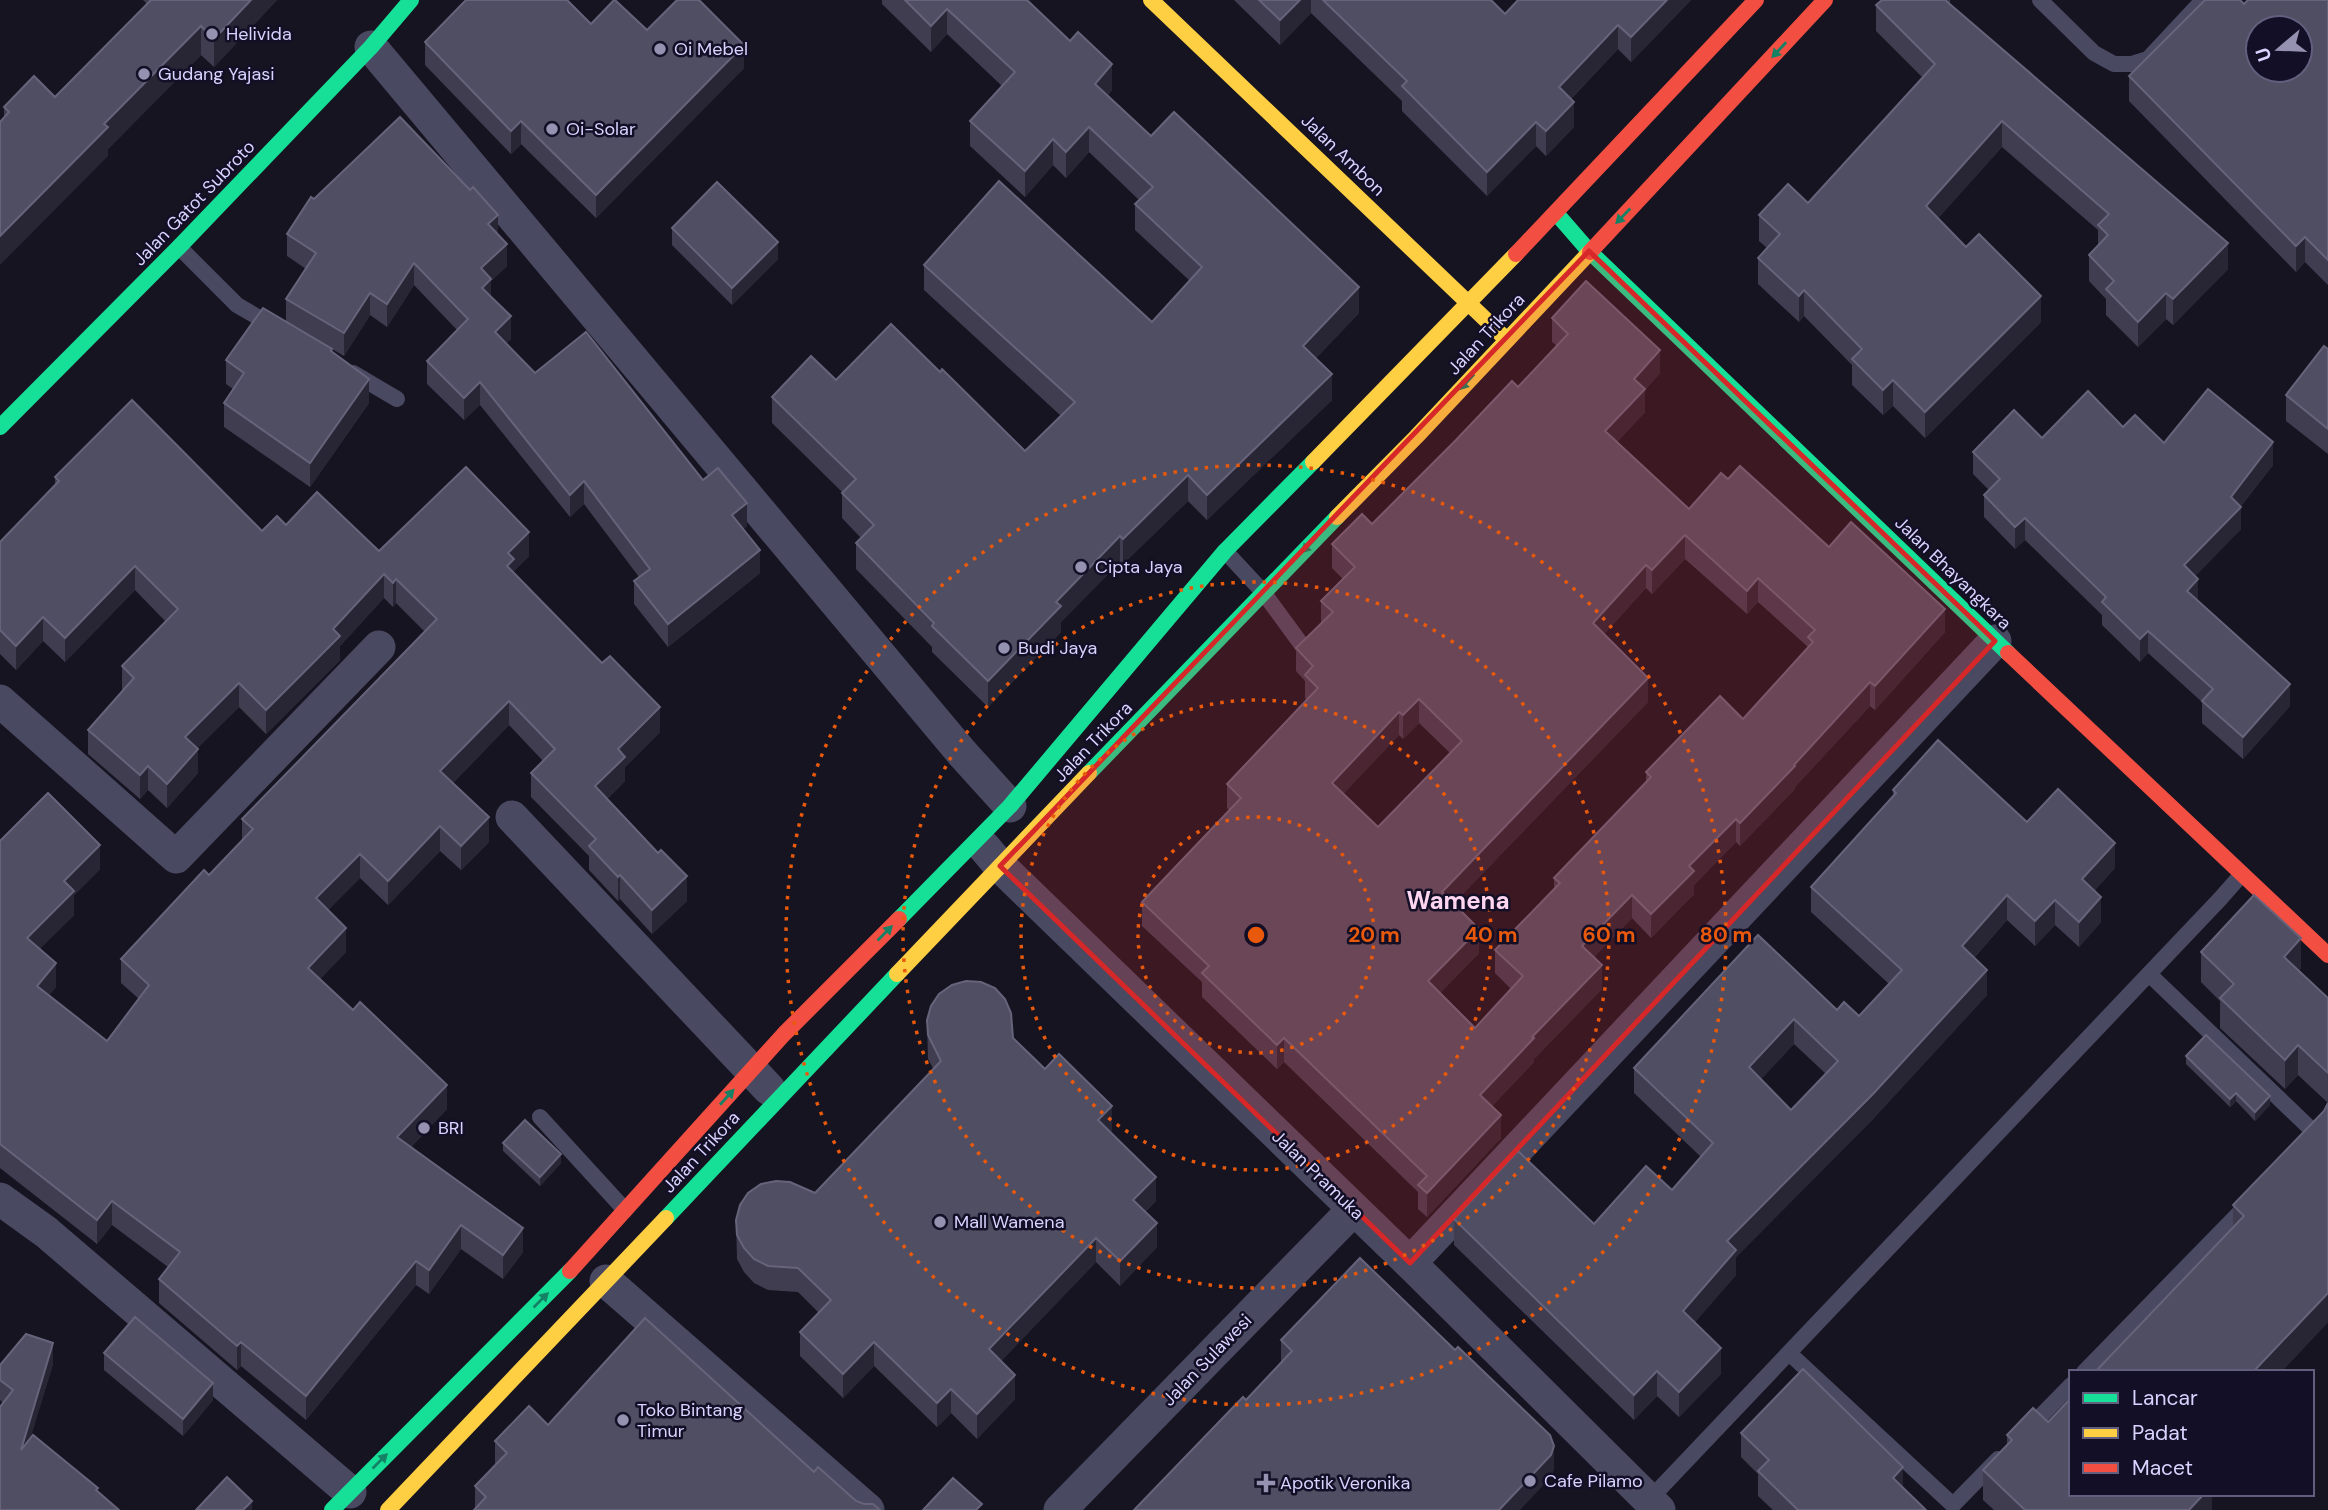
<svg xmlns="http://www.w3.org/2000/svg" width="2328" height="1510" viewBox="0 0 2328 1510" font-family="'DM Sans',sans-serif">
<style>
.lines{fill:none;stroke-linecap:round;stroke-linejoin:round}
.lane{stroke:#4a4962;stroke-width:16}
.street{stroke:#4a4962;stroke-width:33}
.fast{stroke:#16e098;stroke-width:16}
.slow{stroke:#ffcf43;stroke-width:16}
.jam{stroke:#f24e42;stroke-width:16}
.wall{fill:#403d50;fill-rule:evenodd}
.shaded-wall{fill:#282635}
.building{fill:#504e63;stroke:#66637b;stroke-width:2;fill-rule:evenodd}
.oneway{fill:#158265}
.marked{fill:#d62828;fill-opacity:0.2;stroke:#d62828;stroke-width:5;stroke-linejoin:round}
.ring{fill:none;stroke:#e8590c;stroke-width:3.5;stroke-dasharray:3.5 7}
.poi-dot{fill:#9591b1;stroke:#130f26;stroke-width:2.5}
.labels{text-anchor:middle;stroke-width:5;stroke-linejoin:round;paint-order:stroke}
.poi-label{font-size:18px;fill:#d9d4ff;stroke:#130f26;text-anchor:start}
.street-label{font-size:18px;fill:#d9d4ff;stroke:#130f26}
.district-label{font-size:24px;font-weight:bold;fill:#ffd6f0;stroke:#130f26}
.centre{fill:#e8590c;stroke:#130f26;stroke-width:3.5}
.ring-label{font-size:21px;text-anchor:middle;font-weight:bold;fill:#e8590c;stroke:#130f26;stroke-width:5;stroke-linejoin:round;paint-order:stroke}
</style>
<rect width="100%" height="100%" fill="#161421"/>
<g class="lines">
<g class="lane">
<polyline points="2040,0 2094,53 2114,64 2132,64 2148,59 2203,0"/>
<polyline points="179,247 237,305 273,326"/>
<polyline points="353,373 397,399"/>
<polyline points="1225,551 1263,592 1304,648"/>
<polyline points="2149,974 2316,1134 2311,1140"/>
<polyline points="540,1117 625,1210"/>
<polyline points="1789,1353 1953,1505 1998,1459"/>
<polyline points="2084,1372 2246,1206"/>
<polyline points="2026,1431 2071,1385"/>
<polyline points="1649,1500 2220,899 2242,874"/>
</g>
<g class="street">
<polyline points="371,47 962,753 1010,806"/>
<polyline points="0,701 176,857 379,647"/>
<polyline points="512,817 769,1089"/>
<polyline points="984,847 1000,866 1410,1263 1659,1510"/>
<polyline points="0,1199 46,1232 350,1492"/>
<polyline points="1410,1263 1995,641"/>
<polyline points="606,1281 868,1510"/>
<polyline points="1060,1510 1353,1210"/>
</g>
<g class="fast">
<polyline points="1556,213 1589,251 2008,653"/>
<polyline points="0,427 179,247 371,47 411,0"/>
<polyline points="1089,773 1337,517"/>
<polyline points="899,919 1010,806 1225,551 1313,462"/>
<polyline points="666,1218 897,974"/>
<polyline points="332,1510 570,1271"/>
</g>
<g class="slow">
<polyline points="1151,0 1507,340"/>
<polyline points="1313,462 1516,254"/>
<polyline points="1337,517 1416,437 1590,252"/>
<polyline points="897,974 1089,773"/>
<polyline points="388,1510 666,1218"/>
</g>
<g class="jam">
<polyline points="1590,252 1825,0"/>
<polyline points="1516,254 1756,0"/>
<polyline points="2008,653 2328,955"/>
<polyline points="570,1271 784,1034 899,919"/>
</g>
</g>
<g class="wall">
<polygon points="143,0 277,0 214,67 201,55 108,149 108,156 4,118 4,107 55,97 147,4"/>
<polygon points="882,0 1027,0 1112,90 1108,95 1151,136 1359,313 1316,358 1332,400 1207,520 1188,501 1123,564 1120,562 1061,622 1061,632 988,707 932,652 932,647 856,569 856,543 861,538 842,518 842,492 772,423 772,397 836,380 940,372 1025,451 1061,416 924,290 924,265 1152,322 1190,281 1135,230 1135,204 1139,200 1089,152 1066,178 1053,165 1025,197 970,146 970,121 1002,86 947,34 931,52 882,4"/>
<polygon points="1234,0 1491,0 1505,14 1691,0 1631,62 1618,49 1571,99 1574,127 1546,156 1536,146 1487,196 1402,111 1402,101 1311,13 1280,45"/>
<polygon points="1950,0 1950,5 2228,269 2173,325 2166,319 2138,347 2106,315 2106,299 2089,281 2089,255 2098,246 2098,230 2002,147 1938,218 2041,322 1925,438 1893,406 1883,415 1852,385 1852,365 1804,316 1799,322 1758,284 1758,258 1767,248 1759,241 1759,215 1808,203 1923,78 1876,31 1876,5"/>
<polygon points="2328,0 2328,285 2305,262 2296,272 2129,101 2129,76 2244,4"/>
<polygon points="591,24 647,30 744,68 596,218 521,144 511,154 425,65 425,42"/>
<polygon points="314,199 498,235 507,266 491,281 491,297 511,339 506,343 535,373 703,480 747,526 743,529 760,573 668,647 634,604 634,581 639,577 584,504 570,517 480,405 464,420 427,384 427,361 457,330 414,285 387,327 370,315 344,356 286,322 286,299 306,269 287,256 287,234"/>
<polygon points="672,228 778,259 732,305 672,245"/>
<path d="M1552,318L1660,373L1645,390V412L1617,442L1689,509L1728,479L1829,547L1945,632L1875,710L1870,706L1795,787V789L1740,846L1736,842L1694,885V894L1651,938L1632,918L1594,957L1602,989L1534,1059V1062L1492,1106L1501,1138L1427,1217L1418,1209V1192L1284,1062L1277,1069L1202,997V982L1142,926V902L1229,810L1227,808V784L1306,700L1305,698V681L1296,671V648L1321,623V601L1343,579L1332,568V544L1372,524L1518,387L1557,346L1552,342ZM1685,559L1747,614L1758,602L1808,647L1743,719L1646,772V783L1554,878V889L1495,950V973L1511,989L1475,1028L1440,993L1479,953L1453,904L1648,702L1604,634L1646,588L1652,594ZM1419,723L1450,753L1378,827L1343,794L1399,735L1403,739Z"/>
<polygon points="2328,349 2328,454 2286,421 2286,395"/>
<polygon points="332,352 369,403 310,487 224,427 224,403 233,389 226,384 226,360"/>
<polygon points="2123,427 2164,443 2273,465 2241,506 2241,529 2195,576 2198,602 2290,706 2243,759 2202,723 2202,702 2148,653 2140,662 2102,625 2102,615 2025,540 2015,549 1984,517 1984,495 1989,490 1973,474 1973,452 2042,438"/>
<polygon points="55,477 262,531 286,525 379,551 529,556 514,571 514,573 660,732 625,767 625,781 607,799 687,901 652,934 620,899 618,901 589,870 589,856 531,797 531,773 543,761 509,725 453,783 489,842 461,870 440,851 388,905 360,878 328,910 346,952 320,979 447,1109 411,1147 523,1252 503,1279 461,1249 429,1294 416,1285 306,1420 241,1366 237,1370 159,1303 159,1279 168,1267 112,1225 97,1244 0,1168 0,841 100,869 74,895 74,915 39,949 56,987 49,995 107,1041 139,999 121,983 121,959 209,875 242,841 242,819 425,632 396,603 393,607 384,598 340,646 340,660 266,734 239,707 197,748 198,773 167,808 148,790 140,799 88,754 88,730 122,691 122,666 166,622 135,590 65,662 43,641 16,670 0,654 0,542 55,485"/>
<path d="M1893,790L2027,822L2115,868L2094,891L2101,922L2079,947L2055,925L2035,946L2007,920L1974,958L1987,995L1873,1119L1736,1257V1275L1695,1322L1721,1374L1679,1417L1657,1396L1634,1420L1454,1245V1219L1594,1224L1672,1190L1701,1157L1634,1093V1068L1758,935L1837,1010L1859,1016L1889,984L1811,912V887L1893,797ZM1794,1044L1826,1074L1791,1110L1761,1079Z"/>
<polygon points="2201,952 2301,968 2299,970 2328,998 2328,1103 2298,1075 2285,1089 2220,1028 2220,1001 2201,982"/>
<polygon points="927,1020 1013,1038 1045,1069 1112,1130 1110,1132 1156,1201 1146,1211 1157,1247 1120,1286 1096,1262 1001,1361 1015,1399 977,1439 951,1413 937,1427 874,1366 843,1398 800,1356 800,1332 819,1313 798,1292 768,1290 754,1283 744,1272 737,1259 736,1220 815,1193 934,1070 928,1059"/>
<polygon points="2186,1056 2270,1105 2255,1121 2236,1101 2230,1107 2186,1064"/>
<polygon points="2328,1103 2328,1322 2281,1372 2095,1372 2233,1227 2233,1205 2324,1111"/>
<polygon points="503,1143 561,1163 540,1186 503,1151"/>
<polygon points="1281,1340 1554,1468 1551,1477 1246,1400 1281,1363"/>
<polygon points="104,1353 213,1400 183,1436 104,1370"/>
<polygon points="53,1364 30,1438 0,1510 3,1403 0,1400 0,1365"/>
<polygon points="2048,1422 2212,1494 2212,1510 1994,1510 1983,1500 1983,1470 2007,1444 2007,1435"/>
<polygon points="548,1425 814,1472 856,1501 475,1508 475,1486 495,1465 495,1441"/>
<polygon points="1741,1433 1903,1487 1926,1510 1773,1510 1758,1496 1758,1474 1741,1457"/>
</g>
<g class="shaded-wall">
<polygon points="251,0 277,0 214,67 214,39"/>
<polygon points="1300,0 1311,0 1311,13 1280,45 1280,20"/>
<polygon points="1667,0 1691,0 1631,62 1631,37"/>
<polygon points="947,9 947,34 931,52 931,26"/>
<polygon points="1618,25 1618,49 1559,111 1559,87"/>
<polygon points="201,26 201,55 108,149 108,156 0,265 0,236 104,124"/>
<polygon points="744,45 744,68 596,218 596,195"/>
<polygon points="1112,64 1112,90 1095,109 1095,84"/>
<polygon points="1574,102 1574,127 1546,156 1546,131"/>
<polygon points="521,121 521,144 511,154 511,131"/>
<polygon points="2002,121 2002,147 1926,232 1926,206"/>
<polygon points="1536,122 1536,146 1487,196 1487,172"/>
<polygon points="1089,127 1089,152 1066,178 1066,152"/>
<polygon points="1053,139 1053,165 1025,197 1025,171"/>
<polygon points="498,215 498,238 488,224"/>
<polygon points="2305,237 2305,262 2296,272 2296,246"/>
<polygon points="778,242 778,259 732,305 732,288"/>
<polygon points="2228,243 2228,269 2173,325 2173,299"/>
<polygon points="507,244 507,266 491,281 491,301 482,311 481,268"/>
<polygon points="414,263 414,285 387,327 387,304"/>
<polygon points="1359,287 1359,313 1303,372 1303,346"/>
<polygon points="1804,290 1804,316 1799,322 1799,296"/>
<polygon points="370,293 370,315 344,356 344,333"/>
<polygon points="2166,293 2166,319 2138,347 2138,322"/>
<polygon points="2041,296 2041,322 1925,438 1925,412"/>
<polygon points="511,316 511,339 495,355 495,332"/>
<polygon points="1660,350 1660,373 1645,390 1645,412 1605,455 1605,431 1634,379"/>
<polygon points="1332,374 1332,400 1207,520 1207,495"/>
<polygon points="369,379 369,403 310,487 310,463"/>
<polygon points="1893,380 1893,406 1883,415 1883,390"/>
<polygon points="480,382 480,405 464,420 464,398"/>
<polygon points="2273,442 2273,465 2239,508 2241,507 2241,529 2184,588 2184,565 2231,497"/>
<polygon points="1188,475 1188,501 1123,564 1123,539"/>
<polygon points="584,481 584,504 570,517 570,495"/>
<polygon points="747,503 747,526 732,538 732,515"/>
<polygon points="2025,518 2025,540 2015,549 2015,527"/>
<polygon points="529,532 529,556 514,571 514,584 507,590 508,553"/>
<polygon points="1685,535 1685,559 1652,594 1652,570"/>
<polygon points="1120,536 1120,562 1061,622 1061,632 988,707 988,681 1056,602"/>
<polygon points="760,550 760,573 668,647 668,624"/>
<polygon points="1646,565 1646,588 1593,647 1593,623"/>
<polygon points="135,566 135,590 65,662 65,638"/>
<polygon points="384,574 384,598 340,646 340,660 266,734 266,710 333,629"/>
<polygon points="1758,578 1758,602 1747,614 1747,591"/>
<polygon points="396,579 396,603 393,607 393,583"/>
<polygon points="2198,579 2198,602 2187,591"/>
<polygon points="1945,609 1945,632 1875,710 1875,686"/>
<polygon points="43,617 43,641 16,670 16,646"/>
<polygon points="2148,631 2148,653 2140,662 2140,639"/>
<polygon points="1648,678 1648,702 1442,916 1442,892"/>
<polygon points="1870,682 1870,706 1795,787 1795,789 1740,846 1740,823"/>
<polygon points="239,683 239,707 185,761 185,737"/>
<polygon points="2290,684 2290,706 2243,759 2243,737"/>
<polygon points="1419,699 1419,723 1403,739 1403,715"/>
<polygon points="509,701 509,725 440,796 440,771"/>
<polygon points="660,707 660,732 625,767 625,781 595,810 595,786 618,749"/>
<polygon points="1399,712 1399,735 1332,806 1332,783"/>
<polygon points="198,749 198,773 167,808 167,784"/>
<polygon points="148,766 148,790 140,799 140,775"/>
<polygon points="489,817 489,842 461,870 461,846"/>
<polygon points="1736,819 1736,842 1694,885 1694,894 1651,938 1651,914 1689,866"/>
<polygon points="440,826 440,851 388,905 388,881"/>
<polygon points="2115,843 2115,868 2082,904 2082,879"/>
<polygon points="100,845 100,869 74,895 74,915 27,962 27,938 64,881"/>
<polygon points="360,854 360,878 316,922 316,898"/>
<polygon points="620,875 620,899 618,901 618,877"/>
<polygon points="687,876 687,901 652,934 652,910"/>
<polygon points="1632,895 1632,918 1582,969 1582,946"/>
<polygon points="2007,895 2007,920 1962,971 1962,946"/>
<polygon points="2101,897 2101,922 2079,947 2079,922"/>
<polygon points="2055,900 2055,925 2035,946 2035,921"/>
<polygon points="346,928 346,952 308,992 308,968"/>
<polygon points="1479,929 1479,953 1428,1005 1428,981"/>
<polygon points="2301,938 2301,968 2284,986 2284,957"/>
<polygon points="56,963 56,987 37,1010 37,986"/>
<polygon points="1602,965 1602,989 1534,1059 1534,1062 1480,1119 1480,1095 1532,1037"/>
<polygon points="1987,970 1987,995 1873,1119 1736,1257 1736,1275 1683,1336 1683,1311 1727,1241"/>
<polygon points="1794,1019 1794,1044 1749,1092 1749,1067"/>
<polygon points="1284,1038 1284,1062 1277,1069 1277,1045"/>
<polygon points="2298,1045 2298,1075 2285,1089 2285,1060"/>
<polygon points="447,1085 447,1109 397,1161 397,1137"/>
<polygon points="2236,1093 2236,1101 2230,1107 2230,1099"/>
<polygon points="2270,1096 2270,1105 2255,1121 2255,1112"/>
<polygon points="1112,1106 1112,1130 1098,1144 1098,1120"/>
<polygon points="1501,1115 1501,1138 1427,1217 1427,1193"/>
<polygon points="561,1154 561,1163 540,1186 540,1177"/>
<polygon points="1156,1177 1156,1201 1133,1224 1133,1200"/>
<polygon points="112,1201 112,1225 97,1244 97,1220"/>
<polygon points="1157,1223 1157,1247 1120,1286 1120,1261"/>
<polygon points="461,1225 461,1249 429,1294 429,1270"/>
<polygon points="523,1228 523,1252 503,1279 503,1255"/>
<polygon points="1096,1238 1096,1262 989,1374 989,1349"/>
<polygon points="416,1261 416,1285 306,1420 306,1396"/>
<polygon points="2328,1293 2328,1322 2281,1372 2253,1372"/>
<polygon points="241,1342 241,1366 237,1370 237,1346"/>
<polygon points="874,1342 874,1366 843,1398 843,1374"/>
<polygon points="53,1343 53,1364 21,1470 21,1450"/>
<polygon points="1721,1348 1721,1374 1679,1417 1679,1392"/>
<polygon points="1657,1371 1657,1396 1634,1420 1634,1395"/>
<polygon points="1015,1375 1015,1399 977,1439 977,1414"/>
<polygon points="213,1383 213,1400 183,1436 183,1419"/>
<polygon points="951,1389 951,1413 937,1427 937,1403"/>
<polygon points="1554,1446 1554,1468 1551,1477 1520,1510 1499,1510"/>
<polygon points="1903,1467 1903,1491 1893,1478"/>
<polygon points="2204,1494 2212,1494 2212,1510 2189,1510"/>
<polygon points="252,1501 252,1510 243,1510"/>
</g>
<g class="building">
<polygon points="151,0 251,0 214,39 201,26 104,124 108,127 0,236 0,122 9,112 4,107 34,76 55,97"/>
<polygon points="466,0 567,0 591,24 614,0 615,0 647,30 677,0 699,0 744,45 596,195 521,121 511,131 425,42"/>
<polygon points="905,0 1027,0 1070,41 1078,32 1112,64 1095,84 1151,136 1174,112 1359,287 1303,346 1332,374 1207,495 1188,475 1123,539 1120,536 1056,602 1061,606 988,681 932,626 934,623 856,543 874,525 842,493 856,479 772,397 811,356 836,380 891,324 940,372 942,369 1025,451 1075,402 924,265 999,181 1152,322 1202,267 1135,204 1153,187 1089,127 1066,152 1053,139 1025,171 970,121 1015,72 947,9 931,26"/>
<polygon points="1259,0 1300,0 1280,20"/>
<polygon points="1323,0 1491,0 1505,14 1518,0 1667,0 1631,37 1618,25 1559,87 1574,102 1546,131 1536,122 1487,172 1402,86 1407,81"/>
<polygon points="1882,0 1945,0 2228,243 2173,299 2166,293 2138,322 2106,289 2114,281 2089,255 2108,235 2098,225 2109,214 2002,121 1926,206 1966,247 1979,234 2041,296 1925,412 1893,380 1883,390 1852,359 1862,349 1804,290 1799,296 1758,258 1780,234 1759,215 1788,184 1808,203 1935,64 1876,5"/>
<path d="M2205,0H2240L2244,4L2248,0H2328V260L2305,237L2296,246L2129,76ZM2258,28H2300V70H2258Z"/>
<polygon points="400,117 470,190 473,187 498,215 488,224 507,244 481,268 491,279 482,288 511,316 495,332 535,373 586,332 703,480 718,468 747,503 732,515 760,550 668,624 634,581 650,569 584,481 570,495 480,382 464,398 427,361 468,319 414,263 387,304 370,293 344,333 286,299 316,253 287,234 311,197 314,199"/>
<polygon points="717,182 778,242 732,288 672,228"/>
<path d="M1586,281L1660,350L1634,379L1645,389L1605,431L1689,509L1721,473L1728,479L1740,466L1829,547L1851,522L1945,609L1875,686L1870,682L1794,765L1795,766L1740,823L1736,819L1689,866L1694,871L1651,914L1632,895L1582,946L1602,965L1532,1037L1534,1038L1480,1095L1501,1115L1427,1193L1418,1185L1427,1176L1284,1038L1277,1045L1202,973L1209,966L1142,902L1241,798L1227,784L1318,688L1305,675L1313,666L1296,648L1333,612L1321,601L1355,567L1332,544L1362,514L1372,524L1456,440L1512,381L1518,387L1568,334L1552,318ZM1685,535L1747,591L1758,578L1815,630L1808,637L1813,642L1743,719L1720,696L1646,772L1651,777L1554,878L1560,883L1495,950L1523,976L1475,1028L1428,981L1479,929L1442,892L1648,678L1593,623L1646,565L1652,570ZM1419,699L1462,741L1378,827L1332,783L1399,712L1403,715Z"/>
<polygon points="263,308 332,349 331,351 369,379 310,463 224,403 244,373 226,360"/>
<polygon points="2324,346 2328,349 2328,429 2286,395"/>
<polygon points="2208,389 2273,442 2231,497 2241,507 2184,565 2198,579 2187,591 2290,684 2243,737 2202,701 2213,689 2148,631 2140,639 2102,602 2106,597 2025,518 2015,527 1984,495 2000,479 1973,452 2014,410 2042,438 2088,391 2123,427 2135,415 2164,443"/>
<polygon points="132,400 262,531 277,516 286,525 317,492 379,551 466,467 529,532 508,553 514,559 507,566 602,663 610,656 660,707 618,749 625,757 595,786 658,853 661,850 687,876 652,910 620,875 618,877 589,846 596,839 531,773 555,749 509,701 440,771 489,817 461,846 440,826 388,881 360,854 316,898 346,928 308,968 353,1010 360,1002 447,1085 397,1137 523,1228 503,1255 461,1225 429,1270 416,1261 306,1396 241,1342 237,1346 159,1279 180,1252 112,1201 97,1220 0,1144 0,841 48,793 100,845 64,881 74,891 27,938 56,963 37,986 107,1041 149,985 121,959 204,870 209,875 253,829 242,819 437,619 396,579 393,583 384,574 333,629 340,636 266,710 239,683 185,737 198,749 167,784 148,766 140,775 88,730 134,678 122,666 178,609 135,566 65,638 43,617 16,646 0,630 0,542 59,481 55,477"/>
<path d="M1938,740L2027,822L2058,789L2115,843L2082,879L2101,897L2079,922L2055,900L2035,921L2007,895L1962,946L1987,970L1873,1094L1727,1241L1736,1250L1683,1311L1721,1348L1679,1392L1657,1371L1634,1395L1454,1219L1518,1151L1594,1224L1646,1166L1672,1190L1713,1143L1634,1068L1758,935L1837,1010L1844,1002L1859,1016L1902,970L1811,887L1896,793L1893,790ZM1794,1019L1838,1061L1791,1110L1749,1067Z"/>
<polygon points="2254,895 2301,938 2284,957 2328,998 2328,1073 2298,1045 2285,1060 2220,998 2234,984 2201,952"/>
<polygon points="966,981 981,982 995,988 1005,999 1011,1013 1013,1038 1045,1069 1059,1054 1112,1106 1098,1120 1156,1177 1133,1200 1157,1223 1120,1261 1096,1238 989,1349 1015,1375 977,1414 951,1389 937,1403 874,1342 843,1374 800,1332 831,1300 798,1268 768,1266 754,1259 744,1248 737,1235 736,1220 740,1205 748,1193 761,1184 776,1181 790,1182 815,1193 941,1061 928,1035 927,1020 931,1006 939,994 952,985"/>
<polygon points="2206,1035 2270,1096 2255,1112 2236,1093 2230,1099 2186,1056"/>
<polygon points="2328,1103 2328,1293 2253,1372 2095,1372 2244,1216 2233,1205 2324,1111"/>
<polygon points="525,1120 561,1154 540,1177 503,1143"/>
<polygon points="1360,1258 1455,1350 1458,1347 1550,1435 1554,1446 1551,1455 1499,1510 1134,1510 1243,1397 1246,1400 1292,1351 1281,1340"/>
<polygon points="135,1317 213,1383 183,1419 104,1353"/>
<polygon points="645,1318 814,1472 818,1467 856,1501 864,1504 873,1504 880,1510 474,1510 486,1497 475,1486 507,1453 495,1441 529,1406 548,1425"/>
<polygon points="26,1334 53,1343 21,1450 33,1435 98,1488 96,1490 119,1510 0,1510 0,1407 13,1390 0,1380 0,1365"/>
<polygon points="1803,1369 1903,1467 1893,1478 1926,1510 1798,1510 1758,1471 1769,1460 1741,1433"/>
<polygon points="2071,1398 2071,1494 2204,1494 2189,1510 2025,1510 1983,1470 2012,1440 2007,1435 2033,1408 2048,1422"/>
<polygon points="227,1477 252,1501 243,1510 196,1510"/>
<polygon points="953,1478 982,1504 976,1510 923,1510"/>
</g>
<defs><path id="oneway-solid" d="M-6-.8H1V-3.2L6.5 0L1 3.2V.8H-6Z" transform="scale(1.75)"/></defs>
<g class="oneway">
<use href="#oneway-solid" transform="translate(1779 50) rotate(133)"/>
<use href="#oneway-solid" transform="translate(1623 216) rotate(134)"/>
<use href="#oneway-solid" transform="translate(1467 382) rotate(133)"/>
<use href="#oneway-solid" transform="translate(1309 545) rotate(134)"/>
<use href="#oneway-solid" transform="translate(885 933) rotate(-45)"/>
<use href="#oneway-solid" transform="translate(727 1097) rotate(-48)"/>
<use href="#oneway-solid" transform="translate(541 1300) rotate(-45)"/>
<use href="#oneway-solid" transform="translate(380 1461) rotate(-45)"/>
</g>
<path class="marked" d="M1589,251L1995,641L1410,1263L1000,866Z"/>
<g class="ring">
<circle cx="1256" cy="935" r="118"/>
<circle cx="1256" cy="935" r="235"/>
<circle cx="1256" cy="935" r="353"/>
<circle cx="1256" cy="935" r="470"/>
</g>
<g class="poi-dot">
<circle cx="212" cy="34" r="7"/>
<circle cx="660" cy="49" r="7"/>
<circle cx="144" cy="74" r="7"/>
<circle cx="552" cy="129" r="7"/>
<circle cx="1081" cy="567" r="7"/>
<circle cx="1004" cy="648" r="7"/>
<circle cx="424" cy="1128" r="7"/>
<circle cx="940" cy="1222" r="7"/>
<circle cx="623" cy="1420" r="7"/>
<circle cx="1530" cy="1481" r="7"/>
<path d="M1262.5 1472.5h7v7h7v7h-7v7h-7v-7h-7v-7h7z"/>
</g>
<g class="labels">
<g class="poi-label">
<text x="226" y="40">Helivida</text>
<text x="674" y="55">Oi Mebel</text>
<text x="158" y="80">Gudang Yajasi</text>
<text x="566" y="135">Oi-Solar</text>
<text x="1095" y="573">Cipta Jaya</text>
<text x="1018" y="654">Budi Jaya</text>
<text x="438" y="1134">BRI</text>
<text x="954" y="1228">Mall Wamena</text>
<text x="637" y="1416">Toko Bintang<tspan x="637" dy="21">Timur</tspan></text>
<text x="1544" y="1487">Cafe Pilamo</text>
<text x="1280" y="1489">Apotik Veronika</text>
</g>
<g class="street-label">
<text transform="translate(1343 155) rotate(44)" y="6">Jalan Ambon</text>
<text transform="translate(194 203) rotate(-46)" y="6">Jalan Gatot Subroto</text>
<text transform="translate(1486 334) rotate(-47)" y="6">Jalan Trikora</text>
<text transform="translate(1953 573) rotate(44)" y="6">Jalan Bhayangkara</text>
<text transform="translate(1093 742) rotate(-46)" y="6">Jalan Trikora</text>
<text transform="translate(701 1152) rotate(-47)" y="6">Jalan Trikora</text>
<text transform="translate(1318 1175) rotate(44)" y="6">Jalan Pramuka</text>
<text transform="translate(1207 1360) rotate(-46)" y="6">Jalan Sulawesi</text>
</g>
<g class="district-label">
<text x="1458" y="909">Wamena</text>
</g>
</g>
<circle cx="1256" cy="935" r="10" class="centre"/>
<g class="ring-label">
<text x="1374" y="942">20 m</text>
<text x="1491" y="942">40 m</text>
<text x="1609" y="942">60 m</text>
<text x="1726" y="942">80 m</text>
</g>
<rect x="2069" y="1370" width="245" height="126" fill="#130f26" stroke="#625e7d" stroke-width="2"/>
<rect x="2083" y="1393" width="35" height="10" fill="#16e098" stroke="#625e7d" stroke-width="2"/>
<text x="2132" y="1405" font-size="21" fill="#d9d4ff">Lancar</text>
<rect x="2083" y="1428" width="35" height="10" fill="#ffcf43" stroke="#625e7d" stroke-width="2"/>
<text x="2132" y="1440" font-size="21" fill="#d9d4ff">Padat</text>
<rect x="2083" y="1463" width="35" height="10" fill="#f24e42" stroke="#625e7d" stroke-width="2"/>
<text x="2132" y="1475" font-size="21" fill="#d9d4ff">Macet</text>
<g transform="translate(2279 49) rotate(251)"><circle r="33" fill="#130f26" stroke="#625e7d" stroke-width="2"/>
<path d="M0-5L12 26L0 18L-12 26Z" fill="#9591b1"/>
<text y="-10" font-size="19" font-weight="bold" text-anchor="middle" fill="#d9d4ff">U</text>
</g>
</svg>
